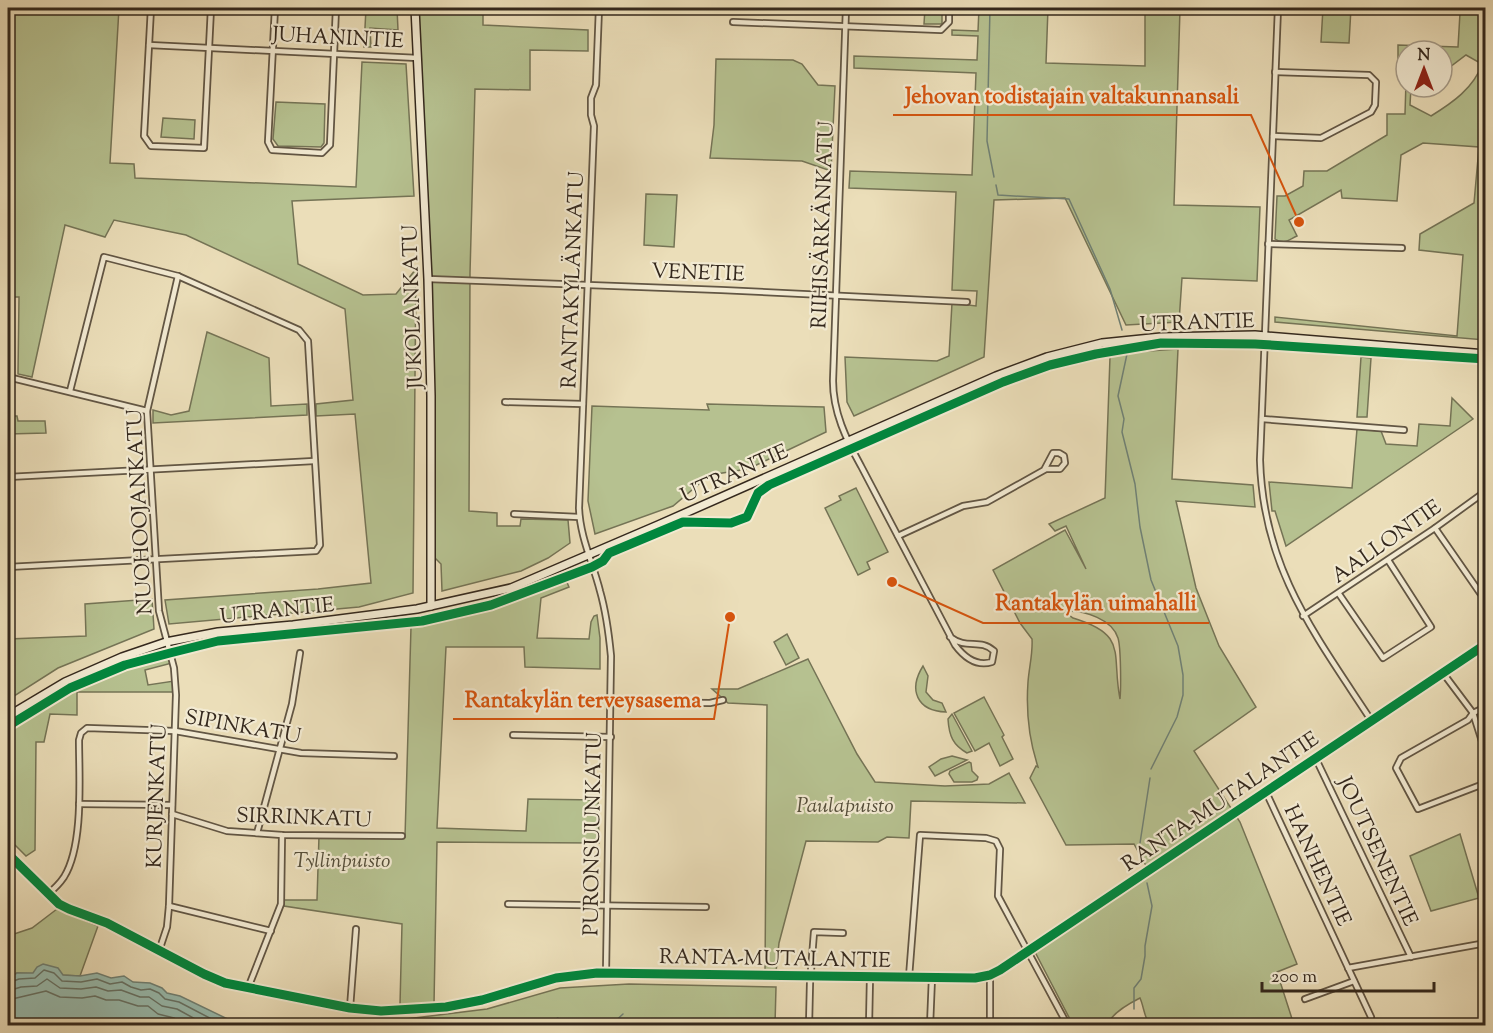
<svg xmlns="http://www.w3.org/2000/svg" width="1493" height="1033" viewBox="0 0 1493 1033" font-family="'Sorts Mill Goudy',serif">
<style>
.green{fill:#b6c190;stroke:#757456;stroke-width:1.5;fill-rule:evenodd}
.water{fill:#98bcaf;stroke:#708175;stroke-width:1.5}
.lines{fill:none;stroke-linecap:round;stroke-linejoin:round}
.shore{stroke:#667266;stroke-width:1.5}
.stream{stroke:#708175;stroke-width:1.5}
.street-casing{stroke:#625644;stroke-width:8}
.secondary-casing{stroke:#34281d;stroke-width:10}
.street{stroke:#f2ead2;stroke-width:4.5}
.secondary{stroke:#f2ead2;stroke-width:7}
.cycleway-casing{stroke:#f2ead2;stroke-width:13}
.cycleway{stroke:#00873e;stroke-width:9}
.labels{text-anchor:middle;stroke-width:4.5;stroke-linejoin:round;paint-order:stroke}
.street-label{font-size:21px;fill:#34281d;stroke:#f2ead2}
.park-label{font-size:21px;font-style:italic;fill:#544e3a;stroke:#f2ead2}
.leader{fill:none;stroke:#d6540e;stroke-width:2}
.callout-dot{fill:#d6540e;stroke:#f2ead2;stroke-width:2}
.callout-label{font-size:22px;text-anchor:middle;font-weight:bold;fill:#d6540e;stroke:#f2ead2;stroke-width:4.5;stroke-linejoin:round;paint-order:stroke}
</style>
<rect width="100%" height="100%" fill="#ebdeb9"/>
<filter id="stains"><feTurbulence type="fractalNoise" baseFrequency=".00333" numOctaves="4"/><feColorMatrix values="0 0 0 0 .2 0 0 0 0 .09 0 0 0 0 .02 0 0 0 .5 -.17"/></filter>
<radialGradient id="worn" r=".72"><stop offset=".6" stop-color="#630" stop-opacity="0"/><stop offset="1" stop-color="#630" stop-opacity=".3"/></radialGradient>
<g class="green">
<polygon points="8,8 119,8 110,163 134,164 135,178 356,187 362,62 406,64 414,196 292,201 298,264 363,295 396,294 416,269 413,593 359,607 169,624 165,600 318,589 371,583 355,414 316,416 316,404 353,400 345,309 186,235 114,220 105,237 65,225 32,377 18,374 19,297 8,297"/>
<polygon points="366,8 397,8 398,30 370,28 371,47 364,47"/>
<polygon points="418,8 483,8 483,25 588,30 588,51 530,50 530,90 475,89 470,273 469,511 497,513 497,526 520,526 521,519 568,520 570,543 548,558 521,571 442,591 441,564 434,557 430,271"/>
<polygon points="925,8 942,8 942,24 924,24"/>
<polygon points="979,8 1048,8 1046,63 1145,66 1145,9 1180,9 1174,205 1260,207 1257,281 1182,278 1179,322 1126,325 1065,198 994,200 984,357 854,416 847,402 845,357 937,361 949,356 952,303 976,306 977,291 952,290 956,192 849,188 850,171 972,175 976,73 854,68 854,56 977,60 978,36 952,35 952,30 978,31"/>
<polygon points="1323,8 1351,8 1349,43 1321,42"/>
<path d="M1460,13H1483L1486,17V286L1483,321L1485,322V340L1275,322V317L1457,336L1463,255L1419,250L1420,234L1474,203L1479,147L1423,143L1401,155L1397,201L1342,198L1341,190L1289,220L1297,236C1288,240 1284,245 1275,239L1277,196H1285L1303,186L1304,171H1327L1387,135V114H1405L1406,81V87H1411L1410,105L1431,116C1452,103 1474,88 1482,64L1466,55L1442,73V51H1406V73L1398,72V45L1458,47Z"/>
<polygon points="716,59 793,60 802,64 818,85 835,86 831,171 802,161 710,158 714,125"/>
<polygon points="276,102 325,104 324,143 321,147 278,146 273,139"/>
<polygon points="163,118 195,120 194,139 161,137"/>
<polygon points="646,194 677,195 674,247 644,245"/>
<polygon points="207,332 269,358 271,406 307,404 307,415 153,423 153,410 171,415 189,411"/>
<path d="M1178,349L1172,479L1253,485L1255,507L1176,501L1196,588L1219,646L1256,707L1194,751L1240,822L1297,964L1277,972L1294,1025H1150C1144,1017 1144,1007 1140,998C1128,1004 1112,1013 1107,1025H1073L1034,950L1150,873L1134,844L1066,845L1030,778L1036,766L1038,767C1029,740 1026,710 1028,682C1029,668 1033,653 1032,639L1020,623L993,570L1065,530L1086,569L1066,526L1055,531L1049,524L1105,498L1110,357L1134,352ZM1068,611C1085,611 1112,619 1118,638C1121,648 1121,688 1120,699C1111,653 1129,635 1073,618L1069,615Z"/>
<polygon points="1361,357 1371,358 1367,417 1357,417"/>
<polygon points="1452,398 1473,419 1286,546 1275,511 1272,511 1269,482 1352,488 1357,429 1381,431 1386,444 1417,446 1419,424 1450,426"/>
<polygon points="707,404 824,407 826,432 748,469 716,474 705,479 673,506 595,534 588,501 592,406 709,410"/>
<polygon points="8,416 17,416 18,421 45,421 46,433 8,434"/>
<polygon points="856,488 888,552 867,562 870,569 858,575 825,508 841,500 839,496"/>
<polygon points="566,580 569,587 541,598 537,638 589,639 591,622 594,616 597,615 600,638 600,669 525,667 524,647 446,647 437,828 526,831 528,799 598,800 599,843 437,842 434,1004 400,1005 402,924 284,906 284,900 317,900 319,836 405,837 411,627 491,609"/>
<polygon points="152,599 154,629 58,668 8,700 8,639 86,636 85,604"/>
<polygon points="787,634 799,658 786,665 774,642"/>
<polygon points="170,655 172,663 145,670 148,685 174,681 175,692 77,692 77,715 50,714 44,742 36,742 35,850 26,856 8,838 8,728 71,689 125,666"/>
<polygon points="808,659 857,754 875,782 945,786 989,784 1009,773 1025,803 911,801 909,838 887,837 878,842 806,841 779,943 776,972 765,972 767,705 728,703 712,689 738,689"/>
<path d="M923,666L928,676L926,692L933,700L942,703L946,712C917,711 908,690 923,666Z"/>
<polygon points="984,697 1004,735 1002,737 1013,759 1000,766 989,743 975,751 954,713"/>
<path d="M952,714L972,751L967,753C953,745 949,736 948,719Z"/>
<polygon points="952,756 967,760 935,776 929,767 941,759"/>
<polygon points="969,762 971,763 972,771 978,777 977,780 972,782 954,782 949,774 950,771"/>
<polygon points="1460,834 1479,898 1431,911 1410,856"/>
<polygon points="57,909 98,926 80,976 17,973 8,978 8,936 32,928"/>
<polygon points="629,984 776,987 775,1025 406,1025 406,1019 487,1009 560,988"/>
</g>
<polygon class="water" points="43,964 58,968 63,975 80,976 97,973 111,978 124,976 133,982 150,983 162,988 167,993 180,996 240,1025 8,1025 8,978 17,973 33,973 37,967"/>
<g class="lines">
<g class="shore">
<polyline points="8,983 19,979 35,978 44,970 54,973 62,981 81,982 97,979 110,984 122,982 131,987 141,990 150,989 159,993 165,999 179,1002 225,1026"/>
<polyline points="8,991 21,987 37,986 47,979 60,988 81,989 96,987 108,991 121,990 140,997 149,997 162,1006 177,1009 208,1026"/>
<polyline points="8,1000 46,991 60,997 82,998 95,996 106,1000 119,1000 138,1006 148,1006 158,1014 174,1018 187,1026"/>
</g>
<g class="stream">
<polyline points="990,8 987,141 994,177"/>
<polyline points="996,185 998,195 1069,199 1110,289 1122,330"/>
<polyline points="1127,354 1118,396 1124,419 1122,432 1135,484 1140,527 1151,580 1178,646 1183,675 1183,695 1177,717 1151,769"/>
<polyline points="1140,843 1150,778"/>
<polyline points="1134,1009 1134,988 1141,979 1145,956 1145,946 1152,906 1147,883"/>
<polyline points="535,1026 551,1022 558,1018 562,1026"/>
<polyline points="610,1026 623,1014"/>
</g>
<defs>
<g id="street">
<polyline points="151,8 144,136 151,146 204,148 211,8"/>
<polyline points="275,8 268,142 272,150 322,153 330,145 336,8"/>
<path d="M599,8L596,85L591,98V115L594,126L579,508C580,537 593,563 600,591C606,612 609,635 611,656L606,973"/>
<path d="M846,8L833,381C833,412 846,439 861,466L955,645C964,657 976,667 992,662L994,651C980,638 967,650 950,637"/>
<path d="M1278,8L1260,460C1263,568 1314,633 1371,720"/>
<polyline points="733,22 941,30 949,22 949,8"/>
<polyline points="149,45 418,58"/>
<polyline points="1273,136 1321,138 1371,112 1375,105 1376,82 1369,75 1275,72"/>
<polyline points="1268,244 1402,248"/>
<polyline points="428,279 721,290 967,302"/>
<polyline points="8,377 147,411"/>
<polyline points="505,402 583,404"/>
<polyline points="1262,419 1404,430"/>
<polyline points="8,477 314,461"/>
<polyline points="514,514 579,517"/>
<polyline points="1435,528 1480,593 1486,589"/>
<polyline points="898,536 963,506 987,502 1046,469 1060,469 1065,463 1064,456 1059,453 1053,453 1044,470"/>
<polyline points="8,567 316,551 320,545 308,341 299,330 178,276 104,257 70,391"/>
<polyline points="1339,594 1383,658 1431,627 1388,560"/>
<polyline points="1303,616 1435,528 1486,491"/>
<polyline points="1443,673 1473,713 1486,754"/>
<polyline points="610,702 710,703 723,700"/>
<polyline points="1486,707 1473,713 1468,720 1401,758 1396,768 1418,809 1486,783"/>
<polyline points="513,735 611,737"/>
<polyline points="1316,759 1411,957"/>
<polyline points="1266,792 1371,1017"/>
<polyline points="79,804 172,805"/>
<polyline points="172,814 227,831 282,835 402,836"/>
<polyline points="257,833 292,704 300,653"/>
<path d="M48,894C54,889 60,883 64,877C84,845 79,777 79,740L81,733L87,728L175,731L301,753L394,756"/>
<polyline points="508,904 706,907"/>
<polyline points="169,906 271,931"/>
<polyline points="159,951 167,927 169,906 176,695 174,668 159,611 147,411 178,276"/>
<polyline points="1348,968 1486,943"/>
<polyline points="909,977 920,835 986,838 996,841 1000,849 998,896 1068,1026"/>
<polyline points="248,988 281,904 282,835"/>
<polyline points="1305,999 1354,981"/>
<polyline points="350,1008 356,929"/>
<polyline points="809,1026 810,983 814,932 843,933"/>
<polyline points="869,1026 870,977"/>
<polyline points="930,1026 932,977"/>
<polyline points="990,1026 990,975"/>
</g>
<g id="secondary">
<polyline points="415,8 428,279 431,396 431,606"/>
<polyline points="8,716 65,682 122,657 166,642 218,632 293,625 417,609 511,588 658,525 996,376 1047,357 1102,343 1161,337 1255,335 1486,354"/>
<polyline points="8,854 59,904 69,909 107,923 204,974 225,983 350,1008 381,1011 446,1007 482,1000 556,978 597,973 975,978 990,975 1000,970 1486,644"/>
</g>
</defs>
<use href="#street" class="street-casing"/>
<use href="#secondary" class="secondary-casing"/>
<use href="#street" class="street"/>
<use href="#secondary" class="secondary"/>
<defs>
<g id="cycleway">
<polyline points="8,726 70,688 125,665 170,653 218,641 422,621 491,605 592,567 603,561 609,553 683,522 731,523 747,517 758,493 769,485 1003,382 1050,365 1096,354 1161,343 1255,344 1486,359"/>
<polyline points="8,854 59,904 69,909 107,923 204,974 225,983 350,1008 381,1011 446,1007 482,1000 556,978 597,973 975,978 990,975 1000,970 1486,644"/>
</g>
</defs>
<use href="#cycleway" class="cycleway-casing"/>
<use href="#cycleway" class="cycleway"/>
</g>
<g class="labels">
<g class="street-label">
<text transform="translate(338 37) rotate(3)" y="7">JUHANINTIE</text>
<text transform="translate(822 225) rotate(-88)" y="7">RIIHISÄRKÄNKATU</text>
<text transform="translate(698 272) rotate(2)" y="7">VENETIE</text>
<text transform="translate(572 280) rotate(-88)" y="7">RANTAKYLÄNKATU</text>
<text transform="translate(412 307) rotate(-92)" y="7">JUKOLANKATU</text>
<text transform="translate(1197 322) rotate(-2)" y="7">UTRANTIE</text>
<text transform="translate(734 473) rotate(-24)" y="7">UTRANTIE</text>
<text transform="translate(139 512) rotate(-93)" y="7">NUOHOOJANKATU</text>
<text transform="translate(1386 541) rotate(-35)" y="7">AALLONTIE</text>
<text transform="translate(277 610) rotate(-6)" y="7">UTRANTIE</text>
<text transform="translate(243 726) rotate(10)" y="7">SIPINKATU</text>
<text transform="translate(156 796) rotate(-88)" y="7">KURJENKATU</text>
<text transform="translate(1220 801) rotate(-34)" y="7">RANTA-MUTALANTIE</text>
<text transform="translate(304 817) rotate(2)" y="7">SIRRINKATU</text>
<text transform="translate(592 834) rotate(-89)" y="7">PURONSUUNKATU</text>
<text transform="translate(1378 851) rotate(65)" y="7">JOUTSENENTIE</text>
<text transform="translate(1318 865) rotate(65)" y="7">HANHENTIE</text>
<text transform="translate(775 958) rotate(1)" y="7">RANTA-MUTALANTIE</text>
</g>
<g class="park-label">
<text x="845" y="812">Paulapuisto</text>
<text x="342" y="867">Tyllinpuisto</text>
</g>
</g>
<path class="leader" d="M1299 222L1251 115H893M892 582L983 623H1209M730 617L714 719H453"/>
<g class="callout-dot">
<circle cx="1299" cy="222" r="6"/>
<circle cx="892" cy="582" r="6"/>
<circle cx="730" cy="617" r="6"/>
</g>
<g class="callout-label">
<text x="1072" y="103">Jehovan todistajain valtakunnansali</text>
<text x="1096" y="610">Rantakylän uimahalli</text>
<text x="583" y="707">Rantakylän terveysasema</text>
</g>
<rect width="1493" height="1033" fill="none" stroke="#ebdeb9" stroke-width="30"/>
<rect x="9" y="9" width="1475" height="1015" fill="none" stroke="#34281d" stroke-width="3"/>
<rect x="15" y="15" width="1463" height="1003" fill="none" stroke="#34281d" stroke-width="1.5"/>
<g transform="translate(1424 69)"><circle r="28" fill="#f2ead2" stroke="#a69c8a" stroke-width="1.5"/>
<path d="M0-4.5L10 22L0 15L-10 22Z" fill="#8f2418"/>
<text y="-9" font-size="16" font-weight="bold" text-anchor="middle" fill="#34281d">N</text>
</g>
<path d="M1262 982v9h172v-9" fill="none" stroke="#34281d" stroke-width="3"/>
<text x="1271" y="982" font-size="18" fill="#34281d" stroke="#f2ead2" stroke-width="4.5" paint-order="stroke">200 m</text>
<rect width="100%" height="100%" filter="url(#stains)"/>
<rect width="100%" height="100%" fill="url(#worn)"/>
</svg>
